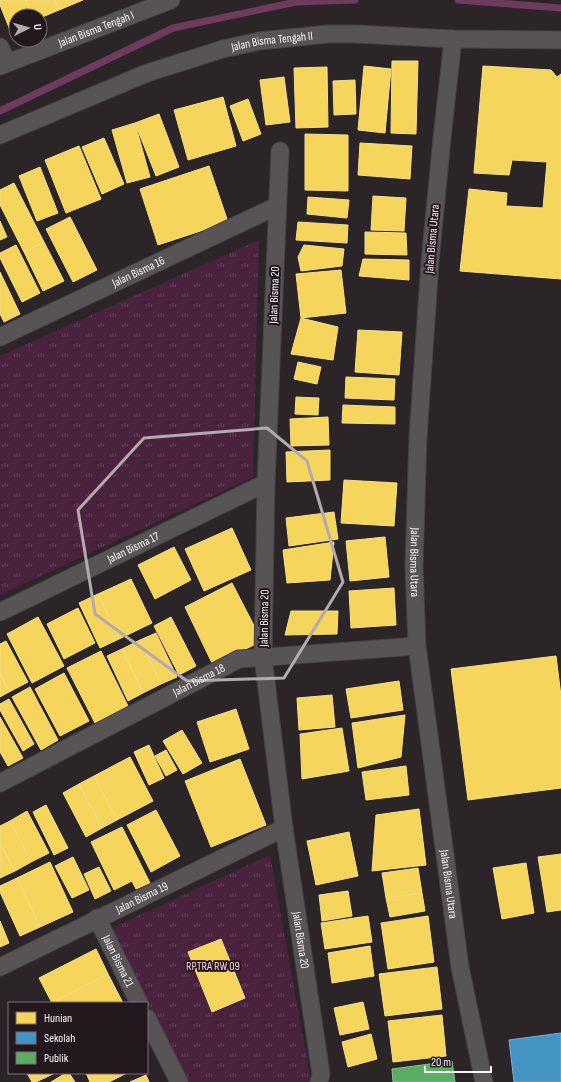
<svg xmlns="http://www.w3.org/2000/svg" width="561" height="1082" viewBox="0 0 561 1082" font-family="'Sofia Sans Condensed',sans-serif">
<style>
.park{fill:url(#park-tufts)}
.homes{fill:#f6d55c;stroke:#f7dd8a}
.schools{fill:#4393c3;stroke:#7aafd2}
.public{fill:#5aae61;stroke:#8ac28e}
.lines{fill:none;stroke-linecap:round;stroke-linejoin:round}
.stream{stroke:#6e3b5d;stroke-width:7}
.street-casing{stroke:#454042;stroke-width:19}
.street{stroke:#585456;stroke-width:17}
.marked{fill:none;stroke:#b2aaae;stroke-width:3;stroke-linejoin:round}
.labels{text-anchor:middle;stroke-width:4;stroke-linejoin:round;paint-order:stroke}
.street-label{font-size:12px;fill:#faf1f6;stroke:#24181f}
.park-label{font-size:12px;fill:#fdc8e9;stroke:#24181f}
</style>
<defs>
<pattern id="park-tufts" width="24" height="20" patternUnits="userSpaceOnUse"><rect width="24" height="20" fill="#4b223e"/><path d="M3 7l-1-3M5 7V3M7 7l1-3M15 17l-1-3M17 17v-4M19 17l1-3" fill="none" stroke="#66435a"/></pattern>
</defs>
<rect width="100%" height="100%" fill="#2b2528"/>
<g class="park">
<polygon points="259,240 253,477 0,595 0,356"/>
<polygon points="270,855 311,1082 187,1082 109,929"/>
</g>
<g class="homes">
<polygon points="0,0 26,0 32,16 16,16 16,27 10,30 0,5"/>
<polygon points="26,0 55,0 59,10 40,18 40,16 32,16"/>
<polygon points="55,0 83,0 59,10"/>
<polygon points="392,61 418,61 416,134 391,133"/>
<polygon points="364,66 391,69 385,133 358,130"/>
<polygon points="483,66 551,70 557,77 561,74 561,279 460,271 469,189 507,193 506,206 543,208 547,162 512,160 509,175 474,173"/>
<polygon points="327,67 328,127 296,128 294,68"/>
<polygon points="284,77 290,122 266,125 260,80"/>
<polygon points="355,80 356,114 334,115 333,81"/>
<polygon points="223,97 236,146 188,160 174,110"/>
<polygon points="248,99 261,134 243,141 230,106"/>
<polygon points="159,114 179,167 156,176 135,123"/>
<polygon points="135,123 150,177 127,183 112,130"/>
<polygon points="305,134 348,135 348,191 305,190"/>
<polygon points="104,138 124,184 102,194 82,147"/>
<polygon points="360,143 412,146 410,179 358,175"/>
<polygon points="79,146 101,199 66,213 45,160"/>
<polygon points="209,166 228,222 158,245 140,189"/>
<polygon points="40,167 58,213 37,221 19,176"/>
<polygon points="14,183 44,242 24,252 0,205 0,190"/>
<polygon points="373,196 406,198 404,231 371,230"/>
<polygon points="308,197 349,200 347,218 307,214"/>
<polygon points="70,217 97,270 73,282 46,229"/>
<polygon points="0,221 7,237 0,240"/>
<polygon points="298,222 348,225 347,243 296,240"/>
<polygon points="365,232 406,233 407,255 365,254"/>
<polygon points="44,242 64,281 43,291 24,252"/>
<polygon points="16,245 40,293 22,302 0,258 0,253"/>
<polygon points="304,245 344,249 342,266 301,271 298,257"/>
<polygon points="363,259 409,260 409,280 359,276"/>
<polygon points="341,270 346,313 301,318 296,274"/>
<polygon points="0,272 20,314 4,322 0,314"/>
<polygon points="301,318 338,327 333,360 291,354"/>
<polygon points="358,330 402,332 399,375 355,372"/>
<polygon points="298,362 321,367 317,384 294,379"/>
<polygon points="346,377 395,379 394,400 345,398"/>
<polygon points="296,397 319,398 318,415 295,414"/>
<polygon points="343,405 395,407 395,424 342,423"/>
<polygon points="328,417 329,445 291,446 290,419"/>
<polygon points="330,450 330,480 287,482 286,452"/>
<polygon points="344,480 397,483 394,526 341,523"/>
<polygon points="334,512 338,539 289,546 286,518"/>
<polygon points="232,528 251,570 204,591 185,549"/>
<polygon points="385,537 389,577 350,581 346,541"/>
<polygon points="334,542 330,580 287,583 283,550"/>
<polygon points="174,547 191,580 155,599 138,565"/>
<polygon points="131,579 152,623 119,639 98,594"/>
<polygon points="232,583 262,641 213,665 185,607"/>
<polygon points="394,588 396,625 351,628 349,591"/>
<polygon points="98,594 119,639 100,648 79,603"/>
<polygon points="78,608 95,643 64,659 47,624"/>
<polygon points="291,611 338,611 337,634 285,635"/>
<polygon points="38,617 64,666 32,683 7,634"/>
<polygon points="171,617 196,666 179,675 154,626"/>
<polygon points="156,633 177,677 161,684 140,640"/>
<polygon points="140,640 161,684 143,693 122,649"/>
<polygon points="6,641 28,682 9,692 0,674 0,644"/>
<polygon points="122,649 143,693 128,701 107,656"/>
<polygon points="101,651 129,708 96,725 67,668"/>
<polygon points="556,656 561,696 561,788 468,800 451,669"/>
<polygon points="64,673 89,721 60,736 35,689"/>
<polygon points="0,674 9,692 0,697"/>
<polygon points="399,681 403,710 351,718 346,689"/>
<polygon points="30,687 58,740 41,750 12,697"/>
<polygon points="332,695 335,727 299,730 297,698"/>
<polygon points="9,699 34,744 23,751 0,710 0,704"/>
<polygon points="236,709 249,749 210,762 197,722"/>
<polygon points="405,715 401,757 358,768 352,723"/>
<polygon points="0,717 23,758 8,766 0,752"/>
<polygon points="342,728 349,771 302,779 300,734"/>
<polygon points="182,730 202,763 183,774 163,741"/>
<polygon points="149,745 164,778 149,785 134,752"/>
<polygon points="166,750 177,770 166,776 155,756"/>
<polygon points="130,757 153,801 117,820 94,776"/>
<polygon points="240,759 266,825 211,847 185,781"/>
<polygon points="406,766 409,795 366,800 362,772"/>
<polygon points="94,776 117,820 102,828 79,784"/>
<polygon points="79,784 102,828 86,837 63,793"/>
<polygon points="46,805 68,848 54,855 33,812"/>
<polygon points="419,809 426,865 372,871 376,815"/>
<polygon points="156,810 180,856 151,872 127,825"/>
<polygon points="27,811 49,853 31,862 10,821"/>
<polygon points="10,821 31,862 15,871 0,843 0,826"/>
<polygon points="122,827 150,883 136,889 132,881 114,890 91,842"/>
<polygon points="349,832 358,876 316,885 307,841"/>
<polygon points="0,843 15,871 0,878"/>
<polygon points="561,854 561,910 547,912 538,857"/>
<polygon points="73,857 89,890 72,898 55,866"/>
<polygon points="50,862 73,912 40,927 17,878"/>
<polygon points="526,863 534,913 502,919 493,868"/>
<polygon points="99,867 111,891 95,899 84,874"/>
<polygon points="418,868 422,893 386,898 382,873"/>
<polygon points="17,878 40,927 20,936 0,892 0,886"/>
<polygon points="348,891 352,916 322,921 319,895"/>
<polygon points="422,893 425,911 390,917 386,898"/>
<polygon points="368,916 372,942 325,949 321,923"/>
<polygon points="428,916 434,962 388,969 381,923"/>
<polygon points="0,921 9,943 0,947"/>
<polygon points="221,939 245,998 212,1012 188,952"/>
<polygon points="370,946 374,976 332,983 328,953"/>
<polygon points="96,949 108,974 52,1003 39,978"/>
<polygon points="437,967 442,1009 385,1016 379,974"/>
<polygon points="108,974 123,1003 52,1003"/>
<polygon points="363,1002 369,1029 340,1035 334,1008"/>
<polygon points="442,1015 446,1056 393,1062 388,1021"/>
<polygon points="371,1034 377,1059 348,1067 342,1042"/>
<polygon points="27,1073 55,1073 36,1082 32,1082"/>
<polygon points="66,1073 69,1073 75,1082 51,1082"/>
<polygon points="86,1073 127,1073 109,1082 90,1082"/>
<polygon points="146,1075 149,1082 130,1082"/>
</g>
<polygon class="schools" points="561,1033 561,1082 514,1082 509,1040"/>
<polygon class="public" points="452,1061 455,1082 393,1082 392,1069"/>
<g class="lines">
<g class="stream">
<polyline points="458,0 561,8"/>
<polyline points="0,111 173,28 296,2 355,0"/>
</g>
<defs>
<g id="street">
<path id="s1" d="M453,39L442,138L430,262L418,437L414,565L417,646L460,967L484,1082"/>
<polyline points="0,47 7,63"/>
<path id="s2" d="M0,66L171,0"/>
<path id="s3" d="M0,135L147,73L223,49L259,41L328,34H356L453,39L561,40"/>
<path id="s4" d="M280,151L266,483L263,657L284,828L321,1074L319,1082"/>
<path id="s5" d="M0,337L277,206"/>
<path id="s6" d="M0,612L266,483"/>
<path id="s7" d="M0,783L239,659L417,646"/>
<path id="s8" d="M97,918L139,1003"/>
<path id="s9" d="M0,967L284,828"/>
<polyline points="147,1018 179,1082"/>
</g>
</defs>
<use href="#street" class="street-casing"/>
<use href="#street" class="street"/>
</g>
<path class="marked" d="M267,428L307,461L343,582L284,678L187,681L95,614L78,510L144,438Z"/>
<g class="labels">
<g class="street-label">
<text dy="4" stroke="none"><textPath href="#s2" startOffset="103">Jalan Bisma Tengah I</textPath></text>
<text dy="4" stroke="none"><textPath href="#s3" startOffset="289">Jalan Bisma Tengah II</textPath></text>
<text transform="translate(432 239) rotate(-85)" y="4">Jalan Bisma Utara</text>
<text dy="4" stroke="none"><textPath href="#s5" startOffset="153">Jalan Bisma 16</textPath></text>
<text transform="translate(274 295) rotate(-88)" y="4">Jalan Bisma 20</text>
<text dy="4" stroke="none"><textPath href="#s6" startOffset="148">Jalan Bisma 17</textPath></text>
<text dy="4" stroke="none"><textPath href="#s1" startOffset="525">Jalan Bisma Utara</textPath></text>
<text transform="translate(264 618) rotate(-89)" y="4">Jalan Bisma 20</text>
<text dy="4" stroke="none"><textPath href="#s7" startOffset="224">Jalan Bisma 18</textPath></text>
<text dy="4" stroke="none"><textPath href="#s1" startOffset="849">Jalan Bisma Utara</textPath></text>
<text dy="4" stroke="none"><textPath href="#s9" startOffset="158">Jalan Bisma 19</textPath></text>
<text dy="4" stroke="none"><textPath href="#s4" startOffset="792">Jalan Bisma 20</textPath></text>
<text dy="4" stroke="none"><textPath href="#s8" startOffset="48">Jalan Bisma 21</textPath></text>
</g>
<g class="park-label">
<text x="213" y="970">RPTRA RW 09</text>
</g>
</g>
<rect x="8" y="1002" width="140" height="72" fill="#24181f" stroke="#7a6f75"/>
<rect x="16" y="1012" width="20" height="12" fill="#f6d55c" stroke="#7a6f75"/>
<text x="44" y="1022" font-size="12" fill="#faf1f6">Hunian</text>
<rect x="16" y="1032" width="20" height="12" fill="#4393c3" stroke="#7a6f75"/>
<text x="44" y="1042" font-size="12" fill="#faf1f6">Sekolah</text>
<rect x="16" y="1052" width="20" height="12" fill="#5aae61" stroke="#7a6f75"/>
<text x="44" y="1062" font-size="12" fill="#faf1f6">Publik</text>
<g transform="translate(28 28) rotate(84)"><circle r="19" fill="#24181f" stroke="#7a6f75"/>
<path d="M0-3L7 15L0 10L-7 15Z" fill="#b2aaae"/>
<text y="-6" font-size="11" font-weight="bold" text-anchor="middle" fill="#faf1f6">U</text>
</g>
<path d="M425 1066v6h66v-6" fill="none" stroke="#faf1f6" stroke-width="2"/>
<text x="431" y="1066" font-size="12" fill="#faf1f6" stroke="#24181f" stroke-width="3" paint-order="stroke">20 m</text>
</svg>
